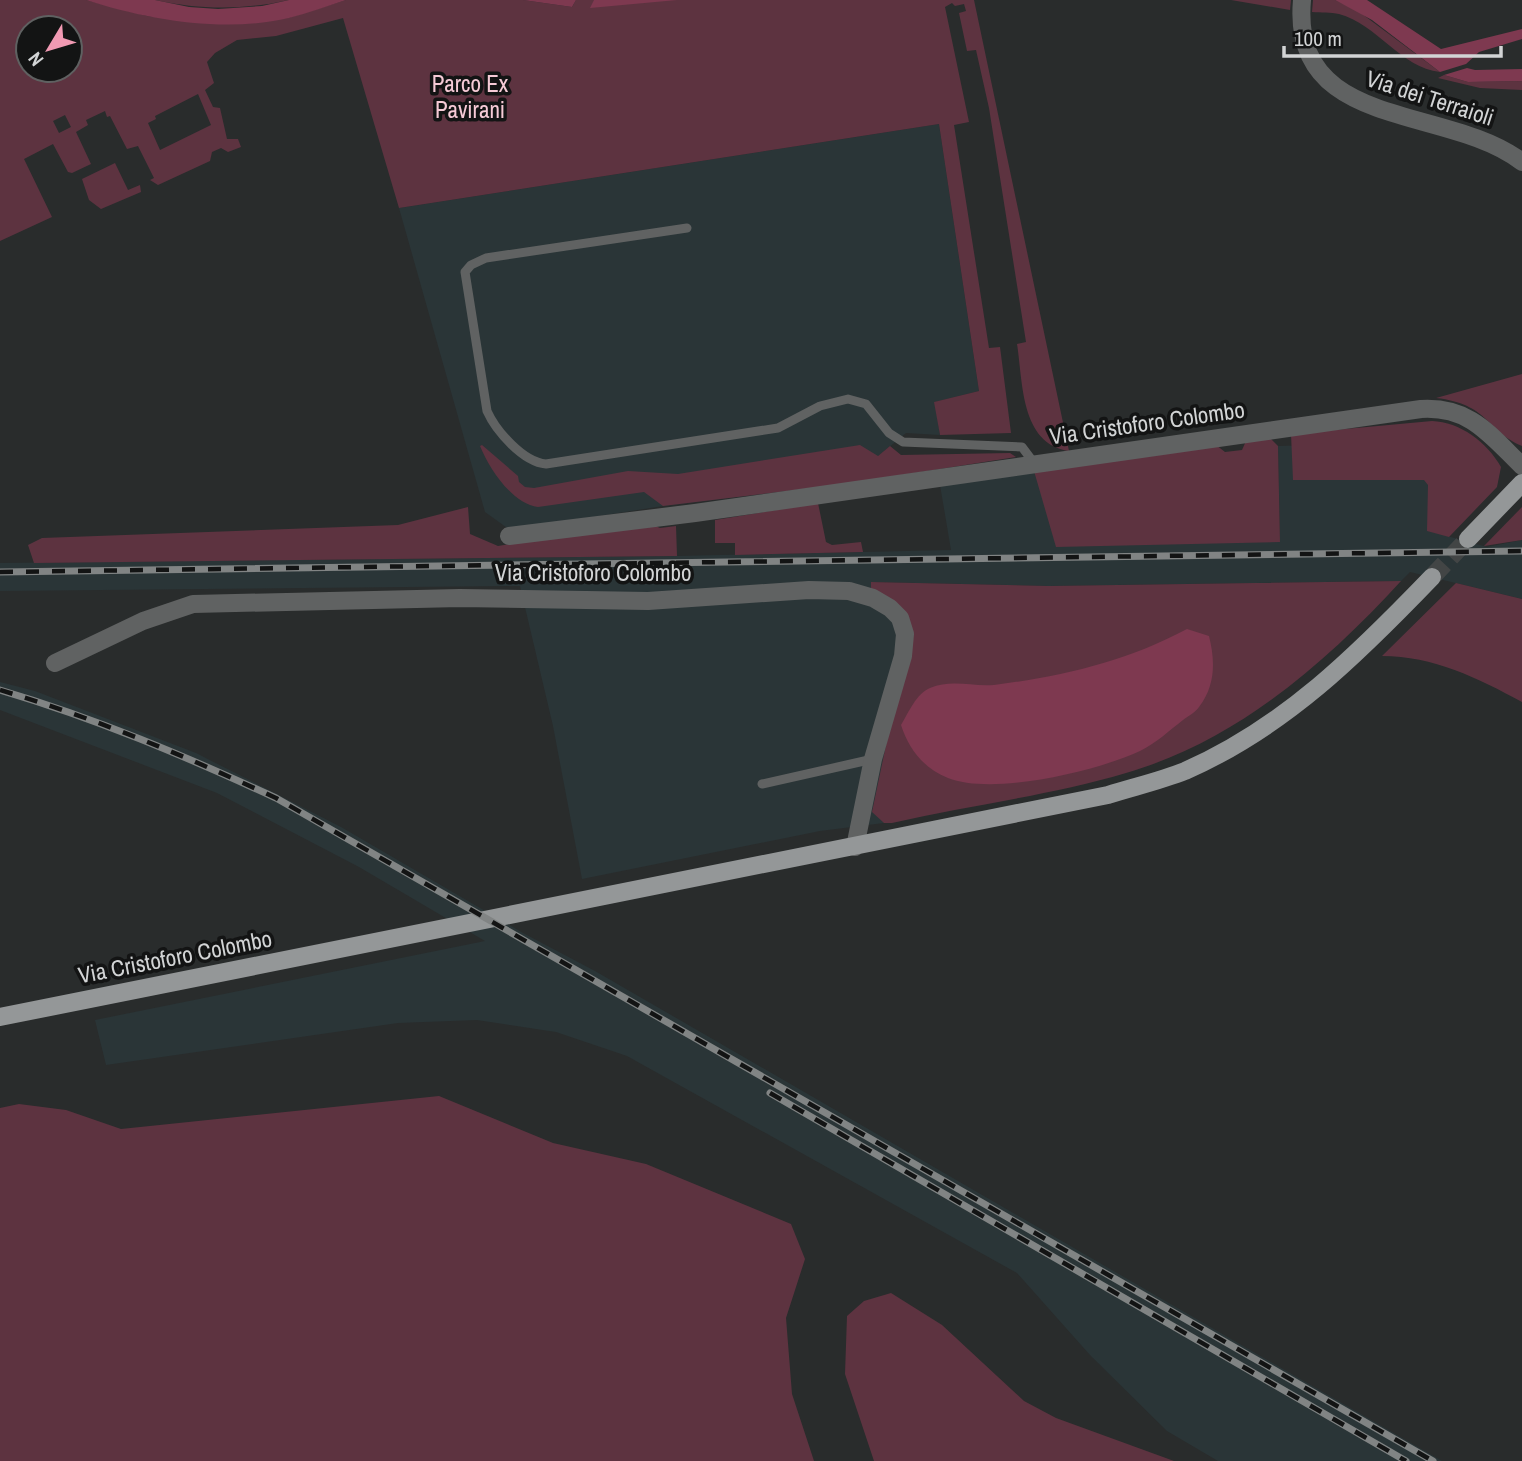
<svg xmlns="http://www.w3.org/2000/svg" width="1522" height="1461" viewBox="0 0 1522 1461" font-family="'Archivo Narrow',sans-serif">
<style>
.built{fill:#2a3537}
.green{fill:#5d3340;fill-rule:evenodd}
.water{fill:#7e3950}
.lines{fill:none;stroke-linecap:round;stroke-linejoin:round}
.primary-tunnel{stroke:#424545;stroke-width:18;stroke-dasharray:18 9;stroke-linecap:butt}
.service{stroke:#606262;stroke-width:9}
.minor{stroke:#606262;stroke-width:18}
.primary{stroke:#949798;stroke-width:18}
.rail-casing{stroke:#818484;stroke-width:7}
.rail{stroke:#131414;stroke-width:4.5;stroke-dasharray:13;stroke-linecap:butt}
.labels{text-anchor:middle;stroke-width:7;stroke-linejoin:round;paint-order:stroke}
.park-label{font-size:23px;fill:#f6cad6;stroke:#131414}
.street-label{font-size:23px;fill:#d2d4d5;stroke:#131414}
</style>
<rect width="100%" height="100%" fill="#292c2c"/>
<g class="built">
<polygon points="939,124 979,391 935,402 940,435 906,433 845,484 663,506 510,530 485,512 399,208"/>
<polygon points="1423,442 1450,449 1429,531 1487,547 1522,540 1522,599 1410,572 1401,581 1049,586 871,582 871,594 909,635 873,812 884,823 820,831 582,879 553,726 520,586 0,591 0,563 677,556 951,550 940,485 1034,471 1280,542 1278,446"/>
<polygon points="0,682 35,691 196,753 341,827 523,933 595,971 1442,1461 1218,1461 1167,1431 1090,1355 1017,1273 627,1056 556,1032 477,1020 398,1023 106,1065 95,1020 485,941 359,867 217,793 0,710"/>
</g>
<g class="green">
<path d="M0,0H86L147,16L214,23L288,18L346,0H523L572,7L576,0H974L1069,451C1020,444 1023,381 1017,344L1026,342L989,108L976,50L967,51L959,13L966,11L964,4L955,6L952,3L945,7L969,122L954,125L989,348L1000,347L1011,433L940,435L934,402L979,391L939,124L399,208L343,18L276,36L237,40L215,53L207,62L214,83L205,90L213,107L220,108L227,139H238L241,147L228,152L221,148L212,152L210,161L158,185L150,180L154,178L138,146L127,149L110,116L107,117L105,111L86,120L88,125L76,132L91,164L72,173L68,172L53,144L24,159L52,217L0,241ZM28,28H70V70H28ZM198,94L211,125L160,150L148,123L156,119L155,116ZM65,115L71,127L59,133L53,121Z"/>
<path d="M155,0H289C244,10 201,10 155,0Z"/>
<polygon points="1231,0 1291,0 1290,10"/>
<path d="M1313,0H1335L1358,11L1440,72C1401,68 1377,24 1339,14C1331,12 1321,13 1312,12Z"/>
<polygon points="1444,75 1468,82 1522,81 1522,90 1480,88 1438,78"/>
<polygon points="115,163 128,190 140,185 141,192 101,209 89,200 82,179"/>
<path d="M1522,374V446C1485,430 1489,404 1436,398Z"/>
<path d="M1432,421C1460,422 1487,442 1501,467L1497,487L1449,537L1427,531L1428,485L1424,480H1293L1291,434Z"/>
<polygon points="1270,438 1278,446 1280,542 1056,547 1034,471 1216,445 1225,452 1242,450 1246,441"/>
<path d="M482,445L518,476L519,482L525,487L534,488L628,471L678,474L860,445L878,456L890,446L901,455L1010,453L1016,457L845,484L663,506L644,492L538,507C512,504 489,468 480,446Z"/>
<polygon points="818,503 826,542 832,545 861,542 863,552 735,555 735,543 715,543 715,520"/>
<polygon points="468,507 470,534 498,546 647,522 660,528 676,526 677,556 34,563 28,545 42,538 398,525"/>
<polygon points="1522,507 1522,540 1484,546"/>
<path d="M1401,581C1325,664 1236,741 1126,773C1049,796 969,805 892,823H884L872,812L909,635L871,594V582L1049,586Z"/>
<path d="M1456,583L1522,599V702C1478,678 1433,656 1382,656Z"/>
<polygon points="439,1096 553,1143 646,1164 791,1224 805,1259 786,1318 792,1394 814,1461 0,1461 0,1108 19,1104 66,1110 121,1129"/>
<polygon points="891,1293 942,1325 1024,1401 1056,1418 1174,1461 874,1461 845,1374 847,1316 864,1301"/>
</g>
<g class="water">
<path d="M86,0H155L189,7L218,9L262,6L289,0H346C327,6 308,13 289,18C224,33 148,20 86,0Z"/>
<polygon points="523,0 576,0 572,7"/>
<polygon points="594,0 677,0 590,8"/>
<polygon points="1335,0 1367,0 1441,49 1522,29 1522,39 1479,52 1466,64 1440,72 1372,20"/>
<polygon points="1467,68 1475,70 1522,69 1522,81 1468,82 1444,75"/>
<path d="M1187,629L1209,636C1215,660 1216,685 1199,707C1196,712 1188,716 1183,720C1170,730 1155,744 1140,751C1097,771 993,796 948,778C923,768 909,749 901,725C909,712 916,694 930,688C952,679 972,687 994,685C1063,676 1125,662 1187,629Z"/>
</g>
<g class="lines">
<polyline class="primary-tunnel" points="1432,577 1468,539"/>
<g class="service">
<path d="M687,228L486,258L471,265L465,272L487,411C496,431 523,462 546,464L778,428L820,406L848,399L866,404L889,433L903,442L1022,447L1034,463"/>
<polyline points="762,784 873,759"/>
</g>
<g class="minor">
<path d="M1302,0C1290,132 1447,104 1522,162"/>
<path d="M509,536L695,513L1421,409C1470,406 1490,435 1522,466"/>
<polyline points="55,663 143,621 193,604 460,598 648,601 809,590 849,591 873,598 890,608 900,618 905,634 903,656 873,759 855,847"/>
</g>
<g class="primary">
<polyline points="1468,539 1522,483"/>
<path d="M0,1017L1108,795C1133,787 1160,781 1185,771C1285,727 1358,654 1432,577"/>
</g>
<defs>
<g id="rail">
<polyline points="0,572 1522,551"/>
<path d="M0,690C95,718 185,756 276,798L1433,1461"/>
<polyline points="770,1093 1406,1461"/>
</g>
</defs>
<use href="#rail" class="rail-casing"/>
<use href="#rail" class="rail"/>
</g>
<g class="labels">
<g class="park-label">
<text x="470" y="92">Parco Ex<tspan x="470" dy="26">Pavirani</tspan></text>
</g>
<g class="street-label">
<text transform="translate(1430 98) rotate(18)" y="8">Via dei Terraioli</text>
<text transform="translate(1147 423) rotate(-8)" y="8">Via Cristoforo Colombo</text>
<text x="593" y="581">Via Cristoforo Colombo</text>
<text transform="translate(175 957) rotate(-11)" y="8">Via Cristoforo Colombo</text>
</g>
</g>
<g transform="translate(49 49) rotate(232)"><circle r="33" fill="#131414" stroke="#5f6161" stroke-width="2"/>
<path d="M0-5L12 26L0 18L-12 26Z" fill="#f19ab3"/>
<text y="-10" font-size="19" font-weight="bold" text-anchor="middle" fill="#d2d4d5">N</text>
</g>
<path d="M1284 46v10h217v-10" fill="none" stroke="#d2d4d5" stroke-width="3.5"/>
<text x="1294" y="46" font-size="21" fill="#d2d4d5" stroke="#131414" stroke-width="5" paint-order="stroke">100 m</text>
</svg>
